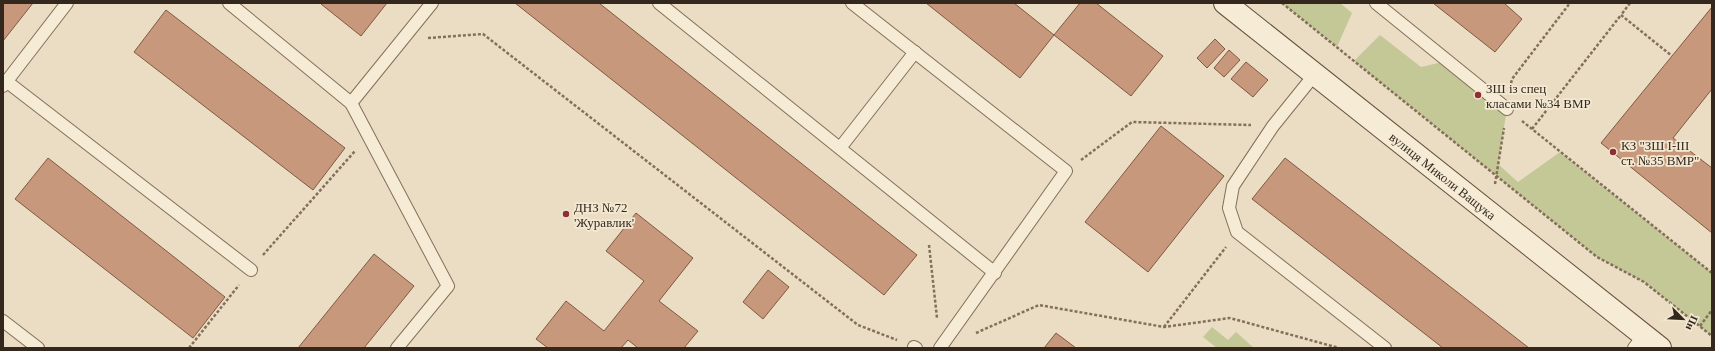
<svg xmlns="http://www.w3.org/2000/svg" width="1715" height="351" viewBox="0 0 1715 351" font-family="Georgia,serif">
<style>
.green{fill:#c4c897}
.building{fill:#c7987b;stroke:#815942}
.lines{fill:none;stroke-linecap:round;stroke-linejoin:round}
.lane-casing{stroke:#846f5b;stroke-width:14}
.secondary-casing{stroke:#65503e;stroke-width:24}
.path{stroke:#846f5b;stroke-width:2.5;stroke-dasharray:3 2;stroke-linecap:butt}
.lane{stroke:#f6ebd5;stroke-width:12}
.secondary{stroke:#f6ebd5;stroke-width:22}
.poi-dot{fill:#8f2f33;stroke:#f3e8d2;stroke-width:1.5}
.labels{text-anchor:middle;stroke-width:3.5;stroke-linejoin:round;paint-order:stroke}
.poi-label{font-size:13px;fill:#34281e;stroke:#f3e8d2;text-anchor:start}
.street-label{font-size:13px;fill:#34281e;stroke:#f3e8d2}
</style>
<rect width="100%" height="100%" fill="#ebddc3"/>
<g class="green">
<polygon points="1282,3 1340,3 1352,13 1337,47"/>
<polygon points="1380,35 1421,67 1447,61 1507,109 1498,164 1518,182 1560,152 1712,273 1712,336 1644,282 1597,257 1354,61"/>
<polygon points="1212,327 1228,340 1236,332 1254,348 1217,348 1203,337"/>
</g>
<g class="building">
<polygon points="3,3 33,3 3,41"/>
<polygon points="322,3 387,3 361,36 321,4"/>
<polygon points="515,3 599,3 917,255 884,295"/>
<polygon points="926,3 1014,3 1054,35 1020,78"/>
<polygon points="1080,3 1096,3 1163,56 1131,96 1054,35"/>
<polygon points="1433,3 1504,3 1522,19 1495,52"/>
<polygon points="1712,7 1712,89 1673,138 1712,168 1712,233 1601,143"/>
<polygon points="166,10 345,148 313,190 134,52"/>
<polygon points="1215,39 1225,49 1207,68 1197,58"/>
<polygon points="1229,50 1240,60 1224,77 1214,68"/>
<polygon points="1246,62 1268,80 1253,97 1231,79"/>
<polygon points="1161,126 1224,176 1148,272 1085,222"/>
<polygon points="48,158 225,297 193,338 15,199"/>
<polygon points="1285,158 1529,348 1443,348 1252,199"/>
<polygon points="636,213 693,258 659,301 698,331 684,348 638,348 628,340 621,348 548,348 536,339 566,301 604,331 644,281 606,251"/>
<polygon points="374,254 414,286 364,348 298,348"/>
<polygon points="768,270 789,287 763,319 743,302"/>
<polygon points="1056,333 1076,348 1044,348"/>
</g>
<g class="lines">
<defs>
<g id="lane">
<polyline points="229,3 351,103 448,286 397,348"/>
<polyline points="659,3 995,273"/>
<polyline points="852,3 1066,171 940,348"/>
<polyline points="1376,3 1507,109"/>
<polyline points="1315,74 1273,126 1233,186 1229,208 1237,232 1385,348"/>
<polyline points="6,81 251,270"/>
<polyline points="3,86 67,3"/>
<polyline points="351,103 432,3"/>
<polyline points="840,148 915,52"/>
<polyline points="3,321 38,348"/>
<polyline points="914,347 916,348"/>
<polyline points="1634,348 1644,335"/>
</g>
<g id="secondary">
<path id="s1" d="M1225,3L1660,348"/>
</g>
</defs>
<use href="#lane" class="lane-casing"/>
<use href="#secondary" class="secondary-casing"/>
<g class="path">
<polyline points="1282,3 1597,257 1644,282 1712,336"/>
<polyline points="1630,3 1621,15 1672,56"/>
<polyline points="428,38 483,34 858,325 897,340"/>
<polyline points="1510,88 1512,79 1570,3"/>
<polyline points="1522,121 1712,273"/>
<polyline points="1532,129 1621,15"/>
<polyline points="1081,160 1132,122 1251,125"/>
<polyline points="1495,184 1504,128"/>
<polyline points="929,245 937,318"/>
<polyline points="263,255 355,151"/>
<polyline points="1700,326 1712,310"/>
<polyline points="1164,327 1226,247"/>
<polyline points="976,333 1039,305 1164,327 1230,318 1339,348"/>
<polyline points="189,348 239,285"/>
</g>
<use href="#lane" class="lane"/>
<use href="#secondary" class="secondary"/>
</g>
<g class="poi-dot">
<circle cx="1478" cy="95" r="4"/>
<circle cx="1613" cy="152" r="4"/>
<circle cx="566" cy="214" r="4"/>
</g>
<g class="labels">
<g class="poi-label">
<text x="1486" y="93">ЗШ із спец<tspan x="1486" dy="15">класами №34 ВМР</tspan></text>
<text x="1621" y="150">КЗ "ЗШ І-ІІІ<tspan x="1621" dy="15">ст. №35 ВМР"</tspan></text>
<text x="574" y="212">ДНЗ №72<tspan x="574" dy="15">'Журавлик'</tspan></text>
</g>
<g class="street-label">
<text dy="5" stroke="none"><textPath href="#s1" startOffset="278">вулиця Миколи Ващука</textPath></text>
</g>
</g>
<rect width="1715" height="351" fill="none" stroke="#34281e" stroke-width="8"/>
<g transform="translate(1683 319) rotate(114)" stroke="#f3e8d2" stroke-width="3" paint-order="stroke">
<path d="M0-3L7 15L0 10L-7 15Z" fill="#34281e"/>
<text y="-6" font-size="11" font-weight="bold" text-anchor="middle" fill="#34281e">Пн</text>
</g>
</svg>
